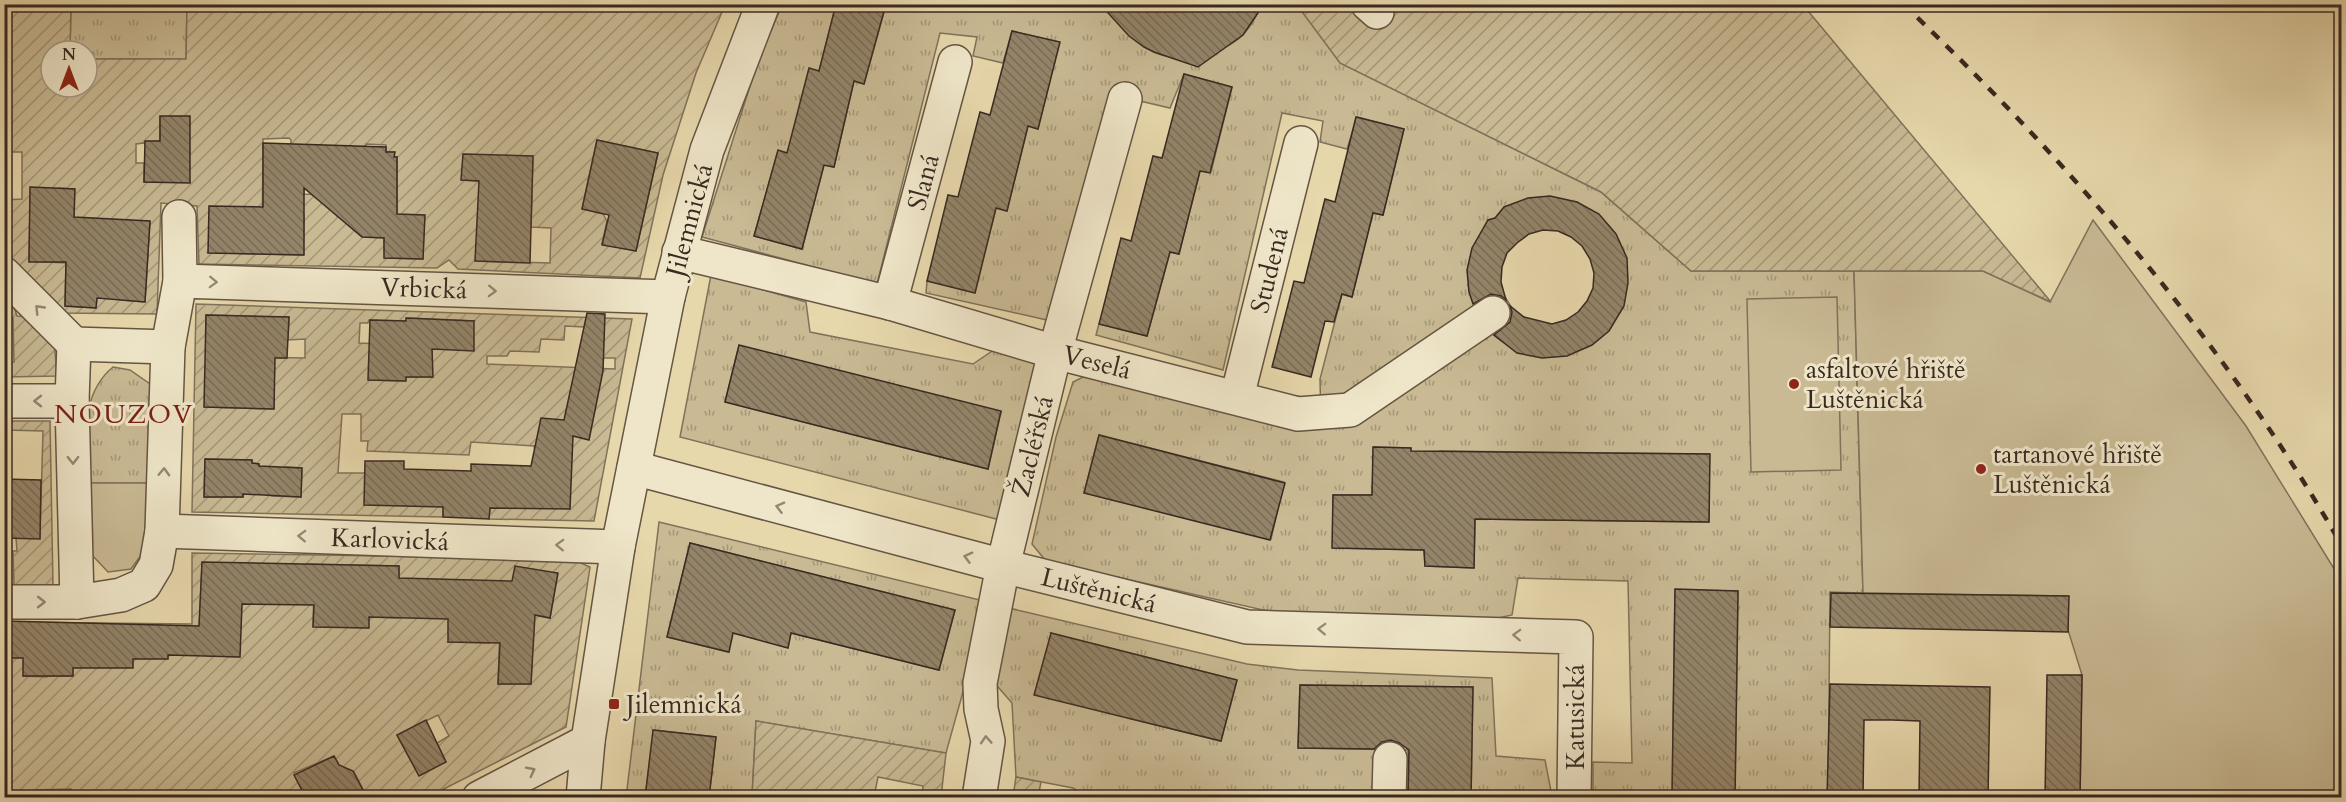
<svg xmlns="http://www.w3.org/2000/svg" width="2346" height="802" viewBox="0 0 2346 802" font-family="Cardo,serif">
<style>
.grass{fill:url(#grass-tufts);stroke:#80725a;stroke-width:1.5;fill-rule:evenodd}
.park{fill:#c9ba94;stroke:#80725a;stroke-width:1.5}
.garden{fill:url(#garden-furrows);stroke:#80725a;stroke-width:1.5;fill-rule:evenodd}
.building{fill:url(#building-back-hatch);stroke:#382921;stroke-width:1.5}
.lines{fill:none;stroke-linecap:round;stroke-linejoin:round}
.minor-casing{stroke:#645544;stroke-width:36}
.tertiary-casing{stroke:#645544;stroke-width:36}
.minor{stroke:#efe6c9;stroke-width:33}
.tertiary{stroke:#efe6c9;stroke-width:33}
.rail{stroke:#382921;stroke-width:4.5;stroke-dasharray:10 10;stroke-linecap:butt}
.oneway{stroke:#948875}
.poi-dot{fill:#8f2418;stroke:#efe6c9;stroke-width:2}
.labels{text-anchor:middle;stroke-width:6;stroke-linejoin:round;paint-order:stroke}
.street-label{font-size:26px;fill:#382921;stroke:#efe6c9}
.poi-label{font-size:26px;fill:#382921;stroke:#efe6c9;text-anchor:start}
.neighbourhood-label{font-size:27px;letter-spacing:1.5px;fill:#7a1f14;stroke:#efe6c9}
</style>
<defs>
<pattern id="grass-tufts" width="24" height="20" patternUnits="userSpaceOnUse" patternTransform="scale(1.5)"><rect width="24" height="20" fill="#c9ba94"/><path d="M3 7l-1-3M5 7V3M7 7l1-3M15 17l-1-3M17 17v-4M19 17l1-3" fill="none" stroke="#a49778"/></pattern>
<pattern id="garden-furrows" width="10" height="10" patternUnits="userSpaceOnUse" patternTransform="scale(1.5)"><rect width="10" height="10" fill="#c9ba94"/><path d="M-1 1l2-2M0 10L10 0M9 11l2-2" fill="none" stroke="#a49778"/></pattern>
<pattern id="building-back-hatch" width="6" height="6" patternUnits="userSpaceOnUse" patternTransform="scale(1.5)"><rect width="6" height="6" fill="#938469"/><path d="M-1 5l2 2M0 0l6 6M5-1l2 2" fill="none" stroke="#796c56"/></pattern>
</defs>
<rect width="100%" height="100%" fill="#e7d8ac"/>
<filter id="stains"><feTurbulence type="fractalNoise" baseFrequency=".00333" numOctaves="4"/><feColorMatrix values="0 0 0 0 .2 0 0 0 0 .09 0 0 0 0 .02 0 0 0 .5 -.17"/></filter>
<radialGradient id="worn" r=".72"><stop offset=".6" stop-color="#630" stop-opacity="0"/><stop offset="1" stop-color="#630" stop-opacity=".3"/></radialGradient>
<g class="grass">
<path d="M1297,4L1340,63L1601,192L1691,271H1854L1863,593L1830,592L1828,797H1735L1738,591L1675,590L1672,797H1593V762L1632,763L1628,581L1518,578L1512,615L1489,620L1294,617L1046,561L1032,544L1056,437L1073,382L1095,371L1306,430L1321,424L1320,379L1342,294L1352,297L1373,213L1383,215L1404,129L1357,117L1347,149L1320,142L1323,121L1282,113L1223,370L1096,335L1099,324L1147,336L1170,252L1179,254L1200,171L1211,172L1232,87L1184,74L1170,108L1110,94L1047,320L926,293L927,281L975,292L996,208L1007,211L1028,126L1038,129L1059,42L1012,31L1003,63L973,56L977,37L940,33L877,284L702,237L757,64L782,5H836L819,71L787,153L778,151L754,236L802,249L824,165L834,167L854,81L864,84L886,5H1111C1120,17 1134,40 1146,48C1160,57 1175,59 1191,56C1228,51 1247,40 1261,5ZM1505,210L1620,246L1555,356C1525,352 1509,351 1487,329L1512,308L1505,297L1476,310L1468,285L1486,227ZM1099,435L1284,482L1271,539L1084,493ZM1374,447L1411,448L1410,496L1439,451L1709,454V522L1475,519L1474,568L1425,566L1424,550L1333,548V495H1372Z"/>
<polygon points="71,5 187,5 186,59 87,59 87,51 70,51"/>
<path d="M711,275L806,302L810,332L973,364L1001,345L1035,358L1039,379L1004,521L680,437ZM739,346L1001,412L988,469L725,402Z"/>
<path d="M113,367L130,370L150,384L153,405L150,483H84C86,443 79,395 113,367Z"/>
<path d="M659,522L988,602L946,753L756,721L752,797H709L716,737L654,730L645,797L626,798ZM690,543L955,610L939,670L791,633L788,647L733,633L728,652L667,637Z"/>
<path d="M1009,608L1247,664L1298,670L1492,678L1496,756L1545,760L1551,791L1550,797H1471L1473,687L1300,685L1298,748L1408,750V797H1088L1073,788L1016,777L1012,703L992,680ZM1051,633L1237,680L1221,741L1128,718Z"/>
</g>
<g class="park">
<polygon points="2093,220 2246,426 2341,580 2341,797 2080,797 2082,675 2068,630 2068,596 1863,593 1854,271 1983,271 2050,302"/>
<polygon points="1837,297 1841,470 1751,472 1747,299"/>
<polygon points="84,483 150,483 147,547 131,569 108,572 91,554"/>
</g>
<g class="garden">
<path d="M482,4L725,5L696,73L663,175L640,278L458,269L449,260L437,268L199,264L197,206L161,203L157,314L59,313L5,260L4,200L22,199V152H5V10H34L35,5H71L70,51H51V87H87V59H186L187,5H236V12H275L276,9L440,12L441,7L481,8ZM160,116L190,182H144V163H136V144L160,141ZM289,138L291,140L290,164L304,216L303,255L262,254L263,139ZM597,140L658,153L636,251L602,244L607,221L603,214L582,209ZM366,144L386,145V152H394V157H397V214L424,225L423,259L385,258L384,238L353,229L348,225V216H337L338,156H365ZM307,145L322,195L304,194ZM492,156L490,182L462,180ZM512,156H533L531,227L551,228L550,263L476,261ZM59,188L74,189V217L97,296L96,308L65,306L66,263L29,261L30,199ZM258,219L257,254L208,252ZM150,221L145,302L122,300Z"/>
<polygon points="1297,5 1803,5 2051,302 1983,271 1691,271 1601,192 1340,63"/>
<polygon points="5,295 13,304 17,316 33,317 54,340 57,376 5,377 5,362 14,362 13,318 5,317"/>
<path d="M196,304L632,319L594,521L489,519L490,508L538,466L534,446L471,442L469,455L367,451L368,441H361V414H342L338,473H365L443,507V517L192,512ZM206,315L289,317L288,340L305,339V358L253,357L206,339ZM407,318L474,321L432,349V377H406L405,381L369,380L380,344L359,343L360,323H368L369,320L406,321ZM565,326L604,328L603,358H615V369L487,364V356H507L510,351L539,352L541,339L564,340ZM274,372V409L204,407ZM205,459L252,460V463L259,464C259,478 244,484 243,497H204ZM286,467L302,468L301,497L272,496L274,479L285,480Z"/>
<polygon points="5,421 50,421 53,585 5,585 14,584 13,551 17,551 16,538 40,538 43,431 5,430"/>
<path d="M192,553L572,559L590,567L566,727L428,797H359L357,795L364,791L354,772L348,769L342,770L334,756L294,773L306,797L72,798L71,789L35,790V797H6L4,781V658L8,656L5,622L192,624ZM202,563L243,567L239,657L198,655ZM307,564L399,566L398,618L369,617L368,628L313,626L314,584L307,583ZM557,573L550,618L523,613L532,659L531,684H498L500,621H490L489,643L448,642L510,588ZM48,623L47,677L23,676ZM49,623H73L72,676H49ZM100,624L161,625L133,659ZM438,715L449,736L437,743L446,762L419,775L397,735Z"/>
<polygon points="756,721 946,753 941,797 922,797 923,786 878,777 874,797 752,797"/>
<polygon points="1016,777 1041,782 1038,797 1013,797"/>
</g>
<g class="building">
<polygon points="836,4 886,4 864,84 854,81 834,167 824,165 802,249 754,236 778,150 787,153 809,68 819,71"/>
<polygon points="1100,4 1264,4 1243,35 1198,67 1154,52 1144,47 1129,36"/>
<polygon points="1012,31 1060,42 1038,129 1028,126 1007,211 996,208 975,293 927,281 948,195 958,197 980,112 990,115"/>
<polygon points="1184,74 1232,87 1210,173 1200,171 1179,254 1170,252 1147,336 1099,324 1121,238 1131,241 1153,156 1162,158"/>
<polygon points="160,116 190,116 190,183 144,182 145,141 160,141"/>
<polygon points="1356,117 1404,129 1383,215 1373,213 1352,297 1342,294 1334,322 1325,321 1311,377 1272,367 1294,281 1304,283 1325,199 1335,202"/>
<polygon points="597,140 658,153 636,251 602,245 609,215 582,209"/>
<polygon points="263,143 386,147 386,152 395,152 394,157 397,157 397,214 425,215 423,259 384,258 384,238 362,237 304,188 304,255 208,253 209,206 263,207"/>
<polygon points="463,154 533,156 530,263 475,261 479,181 461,180"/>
<polygon points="30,187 75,189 74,217 150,221 145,302 97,298 96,308 65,306 66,262 29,262"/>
<polygon points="1550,196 1577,202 1599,214 1616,234 1627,258 1628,283 1624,306 1609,331 1592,345 1567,356 1542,358 1517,353 1494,335 1510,322 1512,312 1510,306 1524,317 1552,324 1566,320 1578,312 1587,301 1593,288 1594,273 1590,259 1582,246 1571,237 1558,231 1543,230 1529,234 1517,243 1507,253 1502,267 1501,282 1506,300 1501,296 1491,294 1473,304 1469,292 1467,270 1472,248 1488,220 1495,218 1504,207 1528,198"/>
<polygon points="587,313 605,314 603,371 589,440 573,436 570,509 490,508 489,519 443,517 443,507 364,505 365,461 404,461 404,469 471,471 471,464 531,466 541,418 564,420"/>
<polygon points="206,315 289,317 287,358 275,358 274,409 204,407"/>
<polygon points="406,318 474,321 474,351 432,349 433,377 406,377 406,381 368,380 370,320 406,321"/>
<polygon points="739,345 1001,411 988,469 725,402"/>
<polygon points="1099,435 1285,483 1270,540 1084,493"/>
<polygon points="1373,447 1411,448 1411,451 1710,454 1709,522 1475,519 1474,568 1425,566 1424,550 1332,548 1333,495 1372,495"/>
<polygon points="205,459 252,460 252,463 259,464 259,466 302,468 301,497 243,494 243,497 204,497"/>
<polygon points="4,479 41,480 40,539 4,538"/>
<polygon points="690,543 955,610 939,670 791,633 788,648 733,633 729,652 667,637"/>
<polygon points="202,562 399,566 399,578 512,581 515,566 558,573 550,618 535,615 531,684 498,684 500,643 448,642 448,619 369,617 369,628 313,627 314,605 242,604 240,657 168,655 168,659 133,659 133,668 73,668 73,676 23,676 23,658 4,658 4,621 199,626"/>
<polygon points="1675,589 1738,591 1735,798 1672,798"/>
<polygon points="1831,593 2069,596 2068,632 1830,627"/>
<polygon points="1051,633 1237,680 1221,741 1034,695"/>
<polygon points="2047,675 2082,675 2080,798 2045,798"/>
<polygon points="1830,684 1990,687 1988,798 1919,798 1920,721 1892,720 1864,720 1863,798 1827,798"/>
<polygon points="1300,685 1473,687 1471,798 1408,798 1409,750 1399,743 1391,740 1382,742 1374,749 1298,748"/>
<polygon points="426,720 446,762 419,776 397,735"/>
<polygon points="653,730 716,737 709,798 645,798"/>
<polygon points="334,756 339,765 353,771 367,798 306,798 294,775"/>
</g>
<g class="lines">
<defs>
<g id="minor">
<polyline points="1368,4 1377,12"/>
<polyline points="179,217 180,281"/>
<polyline points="679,252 890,303 1055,352 1298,414 1350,410 1493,313"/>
<polyline points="4,274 74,344"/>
<polyline points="890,303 955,62"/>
<polyline points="74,344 72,401 77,602"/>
<polyline points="74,344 168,347"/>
<polyline points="1237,397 1301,143"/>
<polyline points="4,401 72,401"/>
<polyline points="634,468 1003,566 1247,627 1576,637 1574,798"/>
<polyline points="162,531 618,547"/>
<polyline points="4,602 77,602 121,595 144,585 156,565 162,531 168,347 180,281 668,297"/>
<polyline points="479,798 588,741"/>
<polyline points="979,798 988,741 981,709 980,683 1003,566 1055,352 1125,99"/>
<polyline points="1389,798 1390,759"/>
</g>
<polyline id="tertiary" points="583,798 588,741 618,547 668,297 707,150 763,4"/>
</defs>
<use href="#minor" class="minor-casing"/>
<use href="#tertiary" class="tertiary-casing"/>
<use href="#minor" class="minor"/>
<use href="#tertiary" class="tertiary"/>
<path class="rail" d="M1903,4C2070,162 2228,346 2342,546"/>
</g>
<defs><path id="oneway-chevron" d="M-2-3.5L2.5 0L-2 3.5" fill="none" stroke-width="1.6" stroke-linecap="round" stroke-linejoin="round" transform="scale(1.5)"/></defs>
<g class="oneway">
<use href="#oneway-chevron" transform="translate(213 282) rotate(2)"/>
<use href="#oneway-chevron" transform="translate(492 291) rotate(2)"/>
<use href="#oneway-chevron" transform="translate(39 309) rotate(-134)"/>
<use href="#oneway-chevron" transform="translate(38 401) rotate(-180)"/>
<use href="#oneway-chevron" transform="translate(73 460) rotate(89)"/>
<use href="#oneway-chevron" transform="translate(164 472) rotate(-88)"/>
<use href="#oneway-chevron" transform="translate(780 507) rotate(-165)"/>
<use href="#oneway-chevron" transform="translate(302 536) rotate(-178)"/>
<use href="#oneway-chevron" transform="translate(560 545) rotate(-178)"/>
<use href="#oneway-chevron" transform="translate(968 557) rotate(-165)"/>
<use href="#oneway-chevron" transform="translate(41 602)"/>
<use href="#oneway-chevron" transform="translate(1322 629) rotate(-178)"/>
<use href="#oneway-chevron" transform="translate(1517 635) rotate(-178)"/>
<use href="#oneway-chevron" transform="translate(986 740) rotate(-94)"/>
<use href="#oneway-chevron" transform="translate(531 771) rotate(-27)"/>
</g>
<g class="poi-dot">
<circle cx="1794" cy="384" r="6"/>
<circle cx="1981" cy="469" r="6"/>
<rect x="608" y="698" width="12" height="12" rx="3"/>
</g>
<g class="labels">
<g class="street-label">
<text transform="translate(923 182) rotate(-75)" y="9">Slaná</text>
<text transform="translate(689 220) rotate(-75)" y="9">Jilemnická</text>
<text transform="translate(1269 270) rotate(-76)" y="9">Studená</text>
<text transform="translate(424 288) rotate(2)" y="9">Vrbická</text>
<text transform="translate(1097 362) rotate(14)" y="9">Veselá</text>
<text transform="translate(1032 446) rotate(-76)" y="9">Žacléřská</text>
<text transform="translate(390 539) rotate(2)" y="9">Karlovická</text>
<text transform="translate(1099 590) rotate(14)" y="9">Luštěnická</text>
<text transform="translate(1575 717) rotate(-90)" y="9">Katusická</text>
</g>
<g class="poi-label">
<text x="1806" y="378">asfaltové hřiště<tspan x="1806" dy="30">Luštěnická</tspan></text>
<text x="1993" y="463">tartanové hřiště<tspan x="1993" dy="30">Luštěnická</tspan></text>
<text x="626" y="713">Jilemnická</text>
</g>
<g class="neighbourhood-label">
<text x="124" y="423">NOUZOV</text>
</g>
</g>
<rect width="2346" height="802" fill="none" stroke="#e7d8ac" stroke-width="24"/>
<rect x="6" y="6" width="2334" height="790" fill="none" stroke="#382921" stroke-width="3"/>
<rect x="12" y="12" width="2322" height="778" fill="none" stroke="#382921" stroke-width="1.5"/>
<g transform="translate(69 69)"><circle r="28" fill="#efe6c9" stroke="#a69a86" stroke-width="1.5"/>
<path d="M0-4.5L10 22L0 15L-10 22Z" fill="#8f2418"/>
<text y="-9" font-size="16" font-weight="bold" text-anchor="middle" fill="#382921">N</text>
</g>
<rect width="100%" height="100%" filter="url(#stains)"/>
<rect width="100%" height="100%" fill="url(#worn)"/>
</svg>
